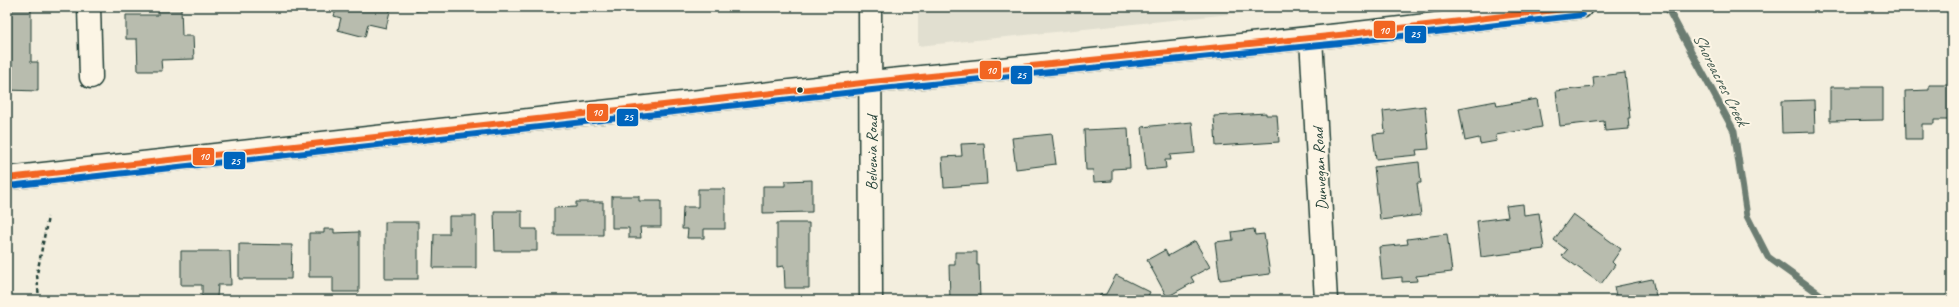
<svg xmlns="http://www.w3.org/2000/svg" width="1959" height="307" viewBox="0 0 1959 307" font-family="Caveat,sans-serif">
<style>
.built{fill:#e1dfd0}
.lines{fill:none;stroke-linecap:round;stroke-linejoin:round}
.stream{stroke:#6c7d72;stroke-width:7}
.building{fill:#b8bcae;stroke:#1f3d34}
.minor-casing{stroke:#1f3d34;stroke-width:25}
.major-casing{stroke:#1f3d34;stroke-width:25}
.path{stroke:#1f3d34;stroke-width:2.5;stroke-dasharray:4 3;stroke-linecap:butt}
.minor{stroke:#fcf5e5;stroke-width:22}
.major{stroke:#fcf5e5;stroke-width:22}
.bus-1-casing{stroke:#fcf5e5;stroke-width:9}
.bus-2-casing{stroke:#fcf5e5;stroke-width:9}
.bus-1{stroke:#f26522;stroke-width:6}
.bus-2{stroke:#0065bd;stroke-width:6}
.bus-dot{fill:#1f3d34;stroke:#fcf5e5;stroke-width:1.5}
.labels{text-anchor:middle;stroke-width:4;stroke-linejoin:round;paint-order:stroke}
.street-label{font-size:16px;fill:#1f3d34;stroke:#fcf5e5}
.water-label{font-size:17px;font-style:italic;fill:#465d53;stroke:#fcf5e5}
.line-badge{stroke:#fcf5e5;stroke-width:1.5}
.badge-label{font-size:11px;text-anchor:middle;font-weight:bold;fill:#fff}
</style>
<rect width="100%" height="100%" fill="#f3eede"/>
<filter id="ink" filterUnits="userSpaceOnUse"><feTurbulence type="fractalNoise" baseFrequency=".025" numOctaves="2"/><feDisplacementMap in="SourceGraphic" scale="8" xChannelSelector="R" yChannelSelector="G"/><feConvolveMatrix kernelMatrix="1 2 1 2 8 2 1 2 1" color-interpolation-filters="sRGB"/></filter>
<g filter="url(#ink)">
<polygon class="built" points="918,7 1300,7 918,46"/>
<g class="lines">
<polyline class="stream" points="1667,7 1734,131 1747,216 1768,257 1828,300"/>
</g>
<g class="building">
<polygon points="9,7 31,7 31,62 38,62 38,91 7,90 7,60 9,57 7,57 7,16 9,16"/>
<polygon points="158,7 181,7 182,36 193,36 194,59 161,60 162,71 138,71 137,39 126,39 126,15 158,15"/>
<polygon points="337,7 391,7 386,28 368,24 365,37 338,30 341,18 334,16"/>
<polygon points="416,7 447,7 416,11"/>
<polygon points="1625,73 1630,118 1628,118 1629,129 1605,131 1604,121 1560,126 1556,91 1594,87 1593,77"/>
<polygon points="1929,85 1952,85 1952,120 1934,120 1934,124 1922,124 1922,139 1906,139 1905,91 1929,90"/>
<polygon points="1830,87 1883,87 1883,120 1830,121"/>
<polygon points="1537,99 1542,127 1496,135 1497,141 1480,144 1479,138 1465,141 1459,108 1496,101 1497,106"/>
<polygon points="1814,100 1815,132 1782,133 1781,101"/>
<polygon points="1425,106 1429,149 1416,150 1417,155 1376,159 1373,134 1385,133 1383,111"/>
<polygon points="1266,113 1266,115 1277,115 1279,142 1216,146 1214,116"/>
<polygon points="1192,122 1195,153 1170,155 1171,160 1165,160 1166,168 1146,170 1142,127"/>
<polygon points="1128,128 1130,168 1112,169 1112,181 1094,182 1093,170 1086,170 1084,130"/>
<polygon points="1052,134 1056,164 1016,169 1012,138"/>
<polygon points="984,143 987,184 944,187 942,157 962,156 961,144"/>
<polygon points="1419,162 1421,183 1417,183 1421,215 1380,220 1374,167"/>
<polygon points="812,180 812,212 763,213 763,186 785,186 785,181"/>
<polygon points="698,189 725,189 725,229 704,229 704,238 687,238 688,229 682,229 683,207 698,207"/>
<polygon points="612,196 639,196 639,201 661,201 661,227 640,227 641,238 629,238 629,228 612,228"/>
<polygon points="576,202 603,202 603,235 554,235 554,208 576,207"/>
<polygon points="1523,204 1524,215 1539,213 1544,249 1481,257 1477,221 1508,217 1506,206"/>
<polygon points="494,211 522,211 522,229 537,229 537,251 495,251"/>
<polygon points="1573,214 1621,249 1612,262 1615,265 1601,284 1562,256 1567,250 1554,240"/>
<polygon points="449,216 476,216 476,268 433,268 434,234 449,234"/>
<rect x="385" y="222" width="33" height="57"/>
<polygon points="777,223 809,223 809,288 785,288 784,266 777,267"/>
<polygon points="324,229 334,229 334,233 359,232 359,292 333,292 333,277 309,277 309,233 324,233"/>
<polygon points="1254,229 1255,235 1264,234 1270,274 1220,280 1215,242 1233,240 1232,232"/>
<polygon points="1447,234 1452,272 1416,276 1417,281 1402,282 1402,277 1382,279 1379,247 1408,244 1407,239"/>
<polygon points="1195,241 1210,267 1191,277 1194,282 1167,297 1147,260 1165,250 1168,256"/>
<polygon points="239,244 292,245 291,279 239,279"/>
<polygon points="181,251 230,251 231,285 218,285 217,297 202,297 202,285 181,285"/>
<polygon points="955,252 977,252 977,265 979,265 980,300 950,300 949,265 955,265"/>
<polygon points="1116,275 1150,292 1146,300 1098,300 1100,295 1106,294"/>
<polygon points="1652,279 1657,300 1617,300 1614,287"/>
</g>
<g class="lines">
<defs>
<g id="minor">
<polyline points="89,7 91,77"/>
<polyline points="870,7 871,300"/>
<polyline points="1311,38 1326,300"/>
</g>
<polyline id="major" points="7,178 871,82 1349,34 1581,7"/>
</defs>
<use href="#minor" class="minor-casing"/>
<use href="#major" class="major-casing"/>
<polyline class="path" points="39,300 37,274 48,217"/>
<use href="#minor" class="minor"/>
<use href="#major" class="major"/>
<defs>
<polyline id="bus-1" points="7,178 871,82 1349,34 1581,7"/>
<polyline id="bus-2" points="8,186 872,90 1350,42 1582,15"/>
</defs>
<use href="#bus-1" class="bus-1-casing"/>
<use href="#bus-2" class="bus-2-casing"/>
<use href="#bus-1" class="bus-1"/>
<use href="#bus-2" class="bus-2"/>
</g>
</g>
<circle class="bus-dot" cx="800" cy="90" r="3.5"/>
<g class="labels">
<g class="street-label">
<text transform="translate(871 153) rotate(-90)" y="6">Belvenia Road</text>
<text transform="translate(1319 169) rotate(-93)" y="6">Dunvegan Road</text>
</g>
<g class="water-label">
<text transform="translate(1721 79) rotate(63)" y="6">Shoreacres Creek</text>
</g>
</g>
<g class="line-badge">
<rect x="1373" y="20" width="23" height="19" rx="4" fill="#f26522"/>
<rect x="1404" y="25" width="23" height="19" rx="4" fill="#0065bd"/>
<rect x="979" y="60" width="23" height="20" rx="4" fill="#f26522"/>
<rect x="1010" y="65" width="23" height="20" rx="4" fill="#0065bd"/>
<rect x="586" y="103" width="23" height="19" rx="4" fill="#f26522"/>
<rect x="616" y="108" width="23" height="19" rx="4" fill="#0065bd"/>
<rect x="192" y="147" width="23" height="19" rx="4" fill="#f26522"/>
<rect x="223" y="151" width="23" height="19" rx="4" fill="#0065bd"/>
</g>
<g class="badge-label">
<text x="1384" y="34">10</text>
<text x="1415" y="38">25</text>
<text x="991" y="74">10</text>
<text x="1021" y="79">25</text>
<text x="597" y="116">10</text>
<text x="628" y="121">25</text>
<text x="204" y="160">10</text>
<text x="235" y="165">25</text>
</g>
<rect width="1959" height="307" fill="none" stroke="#fcf5e5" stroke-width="24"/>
<rect x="12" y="12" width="1935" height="283" fill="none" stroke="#1f3d34" stroke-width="1.5" filter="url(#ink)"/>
</svg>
